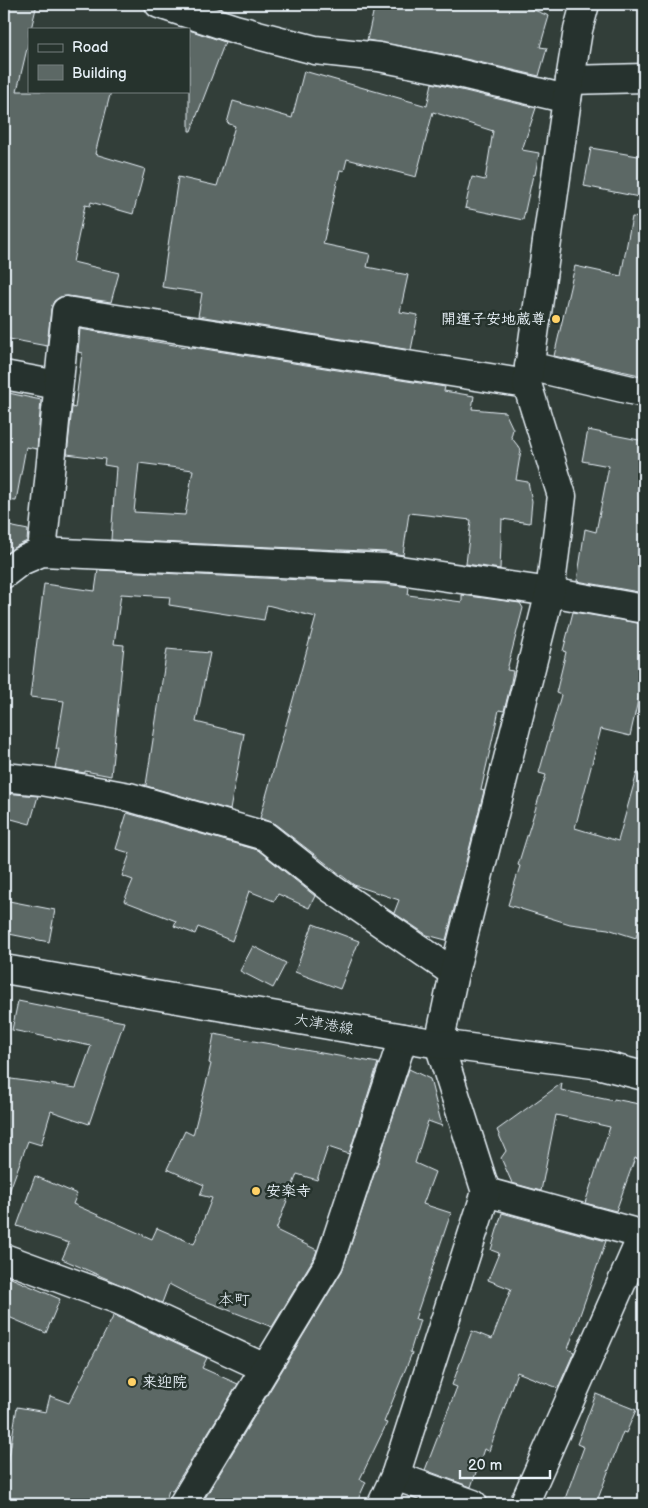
<svg xmlns="http://www.w3.org/2000/svg" width="648" height="1508" viewBox="0 0 648 1508" font-family="'Balsamiq Sans','Klee One',sans-serif">
<style>
.building{fill:#5c6865;stroke:#e8f1f8;fill-rule:evenodd}
.lines{fill:none;stroke-linecap:round;stroke-linejoin:round}
.minor-casing{stroke:#e8f1f8;stroke-width:31}
.major-casing{stroke:#e8f1f8;stroke-width:31}
.minor{stroke:#26332d;stroke-width:28}
.major{stroke:#26332d;stroke-width:28}
.poi-dot{fill:#ffd166;stroke:#26332d;stroke-width:2}
.labels{text-anchor:middle;stroke-width:5;stroke-linejoin:round;paint-order:stroke}
.poi-label{font-size:15px;font-weight:bold;fill:#e8f1f8;stroke:#26332d;text-anchor:start}
.street-label{font-size:15px;fill:#e8f1f8;stroke:#26332d}
.neighbourhood-label{font-size:16px;fill:#e8f1f8;stroke:#26332d}
</style>
<rect width="100%" height="100%" fill="#323e39"/>
<filter id="ink" filterUnits="userSpaceOnUse"><feTurbulence type="fractalNoise" baseFrequency=".02" numOctaves="2"/><feDisplacementMap in="SourceGraphic" scale="10" xChannelSelector="R" yChannelSelector="G"/><feConvolveMatrix kernelMatrix="1 2 1 2 8 2 1 2 1" color-interpolation-filters="sRGB"/></filter>
<g filter="url(#ink)">
<g class="building">
<polygon points="4,4 37,4 31,29 29,29 29,40 17,91 111,91 95,154 145,169 133,214 91,202 90,206 85,205 73,262 119,273 111,302 68,296 60,297 54,301 51,309 47,346 4,338"/>
<polygon points="375,4 519,4 549,16 540,47 547,48 539,76 448,55 367,40"/>
<polygon points="189,30 225,42 191,131 189,131"/>
<polygon points="304,71 427,106 432,83 536,108 522,150 539,153 535,175 533,175 523,220 465,208 472,177 485,180 493,131 433,112 416,177 347,159 344,171 340,170 323,244 370,254 367,267 408,275 400,312 418,315 411,350 198,316 202,293 162,287 178,177 217,186 235,126 227,123 233,101 292,118"/>
<polygon points="591,148 644,157 644,198 584,186"/>
<polygon points="632,217 644,218 644,376 554,356 575,266 621,276"/>
<path d="M80,329L192,348V347L445,387L444,391L474,396L472,409L505,412L513,429L511,437L521,450L516,480L528,482L532,501L530,523L502,519L500,569L466,564L471,520L409,513L403,555L387,552L111,540L116,467L104,465L105,459L67,454L72,407L75,408L82,353L78,352ZM139,463L193,470L185,515L134,512Z"/>
<polygon points="4,392 41,400 37,449 26,447 16,501 4,500"/>
<polygon points="588,430 644,441 644,593 577,581 585,529 596,532 609,466 582,461"/>
<polygon points="4,525 28,530 27,541 15,547 4,555"/>
<polygon points="98,570 384,584 409,587 408,595 462,602 462,595 520,603 523,608 507,670 513,671 510,687 504,711 499,710 481,790 484,791 446,940 427,935 394,913 399,900 354,885 275,824 260,818 316,617 267,605 264,620 169,605 170,597 121,594 114,644 124,645 111,776 85,771 85,773 55,768 59,749 56,749 64,701 30,697 44,584 95,591"/>
<polygon points="573,612 644,624 644,674 630,736 601,729 575,828 618,841 637,773 644,774 644,909 636,938 608,929 570,924 508,905 520,866 518,865 546,775 539,773 561,695 556,693 566,652 563,651"/>
<polygon points="167,649 210,653 196,722 244,734 230,810 143,785 146,785"/>
<polygon points="4,793 38,796 30,824 4,817"/>
<polygon points="127,813 258,850 315,896 309,908 278,894 274,901 249,891 232,941 198,927 195,934 174,926 176,921 124,901 133,880 122,876 130,853 116,849"/>
<polygon points="4,900 55,910 49,942 4,933"/>
<polygon points="313,924 359,941 340,989 295,972"/>
<polygon points="253,946 286,963 273,988 240,971"/>
<polygon points="18,1001 124,1022 89,1124 51,1111 41,1145 28,1141 6,1200 4,1199 4,1078 76,1088 91,1046 12,1030"/>
<polygon points="214,1034 378,1063 349,1154 328,1147 317,1180 297,1174 276,1230 317,1250 315,1256 272,1327 190,1295 169,1284 162,1303 62,1259 69,1243 17,1226 35,1176 77,1194 73,1204 152,1239 157,1228 194,1244 212,1198 200,1195 204,1185 167,1169 185,1131 193,1135 211,1064 209,1063"/>
<polygon points="409,1069 430,1079 442,1126 428,1121 415,1163 435,1172 423,1204 451,1213 415,1319 420,1320 410,1352 412,1353 384,1422 387,1423 360,1479 366,1482 356,1504 207,1504 202,1503 342,1271"/>
<polygon points="562,1083 561,1090 614,1101 614,1099 644,1105 644,1161 635,1158 616,1211 585,1203 610,1127 556,1115 541,1191 512,1183 501,1158 506,1151 497,1130"/>
<polygon points="502,1213 606,1241 568,1349 574,1352 558,1388 517,1372 489,1451 484,1449 471,1487 425,1470 457,1387 452,1385 472,1331 492,1339 511,1289 488,1280 499,1253 491,1250"/>
<polygon points="4,1275 60,1299 46,1333 4,1315"/>
<polygon points="114,1315 207,1358 202,1368 238,1384 172,1491 169,1490 165,1504 4,1504 4,1462 8,1463 17,1407 46,1412 50,1396 69,1403"/>
<polygon points="596,1394 636,1410 626,1433 623,1432 596,1504 563,1504 584,1447 577,1444"/>
</g>
<g class="lines">
<defs>
<g id="minor">
<polyline points="159,4 235,29 315,50 379,57 445,70 567,99"/>
<polyline points="570,80 644,78"/>
<polyline points="529,366 644,393"/>
<polyline points="4,375 58,385"/>
<polyline points="42,552 66,311 527,384"/>
<polyline points="4,574 21,561 42,552 386,568 550,592 644,609"/>
<polyline points="4,777 42,781 129,797 265,836 332,889 454,973"/>
<polyline points="486,1192 644,1235"/>
<polyline points="4,1258 119,1300 265,1368"/>
<polyline points="395,1476 473,1504"/>
<polyline points="183,1504 329,1263 403,1038"/>
<polyline points="382,1504 395,1476 486,1192 439,1044 454,973 550,592 562,496 527,384 567,99 578,30 585,4"/>
<polyline points="524,1504 644,1232"/>
</g>
<polyline id="major" points="4,969 439,1044 601,1065 644,1076"/>
</defs>
<use href="#minor" class="minor-casing"/>
<use href="#major" class="major-casing"/>
<use href="#minor" class="minor"/>
<use href="#major" class="major"/>
</g>
</g>
<g class="poi-dot">
<circle cx="556" cy="319" r="5"/>
<circle cx="256" cy="1191" r="5"/>
<circle cx="132" cy="1382" r="5"/>
</g>
<g class="labels">
<g class="poi-label">
<text x="546" y="324" text-anchor="end">開運子安地蔵尊</text>
<text x="266" y="1196">安楽寺</text>
<text x="142" y="1387">来迎院</text>
</g>
<g class="street-label">
<text transform="translate(324 1024) rotate(10)" y="5">大津港線</text>
</g>
<g class="neighbourhood-label">
<text x="234" y="1305">本町</text>
</g>
</g>
<rect width="648" height="1508" fill="none" stroke="#26332d" stroke-width="20"/>
<rect x="10" y="10" width="628" height="1488" fill="none" stroke="#e8f1f8" stroke-width="2" filter="url(#ink)"/>
<rect x="28" y="28" width="162" height="65" fill="#26332d" stroke="#747f7e"/>
<rect x="38" y="44" width="25" height="8" fill="#26332d" stroke="#747f7e"/>
<text x="72" y="52" font-size="15" fill="#e8f1f8">Road</text>
<rect x="38" y="65" width="25" height="15" fill="#5c6865" stroke="#747f7e"/>
<text x="72" y="78" font-size="15" fill="#e8f1f8">Building</text>
<path d="M460 1470v8h90v-8" fill="none" stroke="#e8f1f8" stroke-width="2.5"/>
<text x="468" y="1470" font-size="15" fill="#e8f1f8" stroke="#26332d" stroke-width="4" paint-order="stroke">20 m</text>
</svg>
